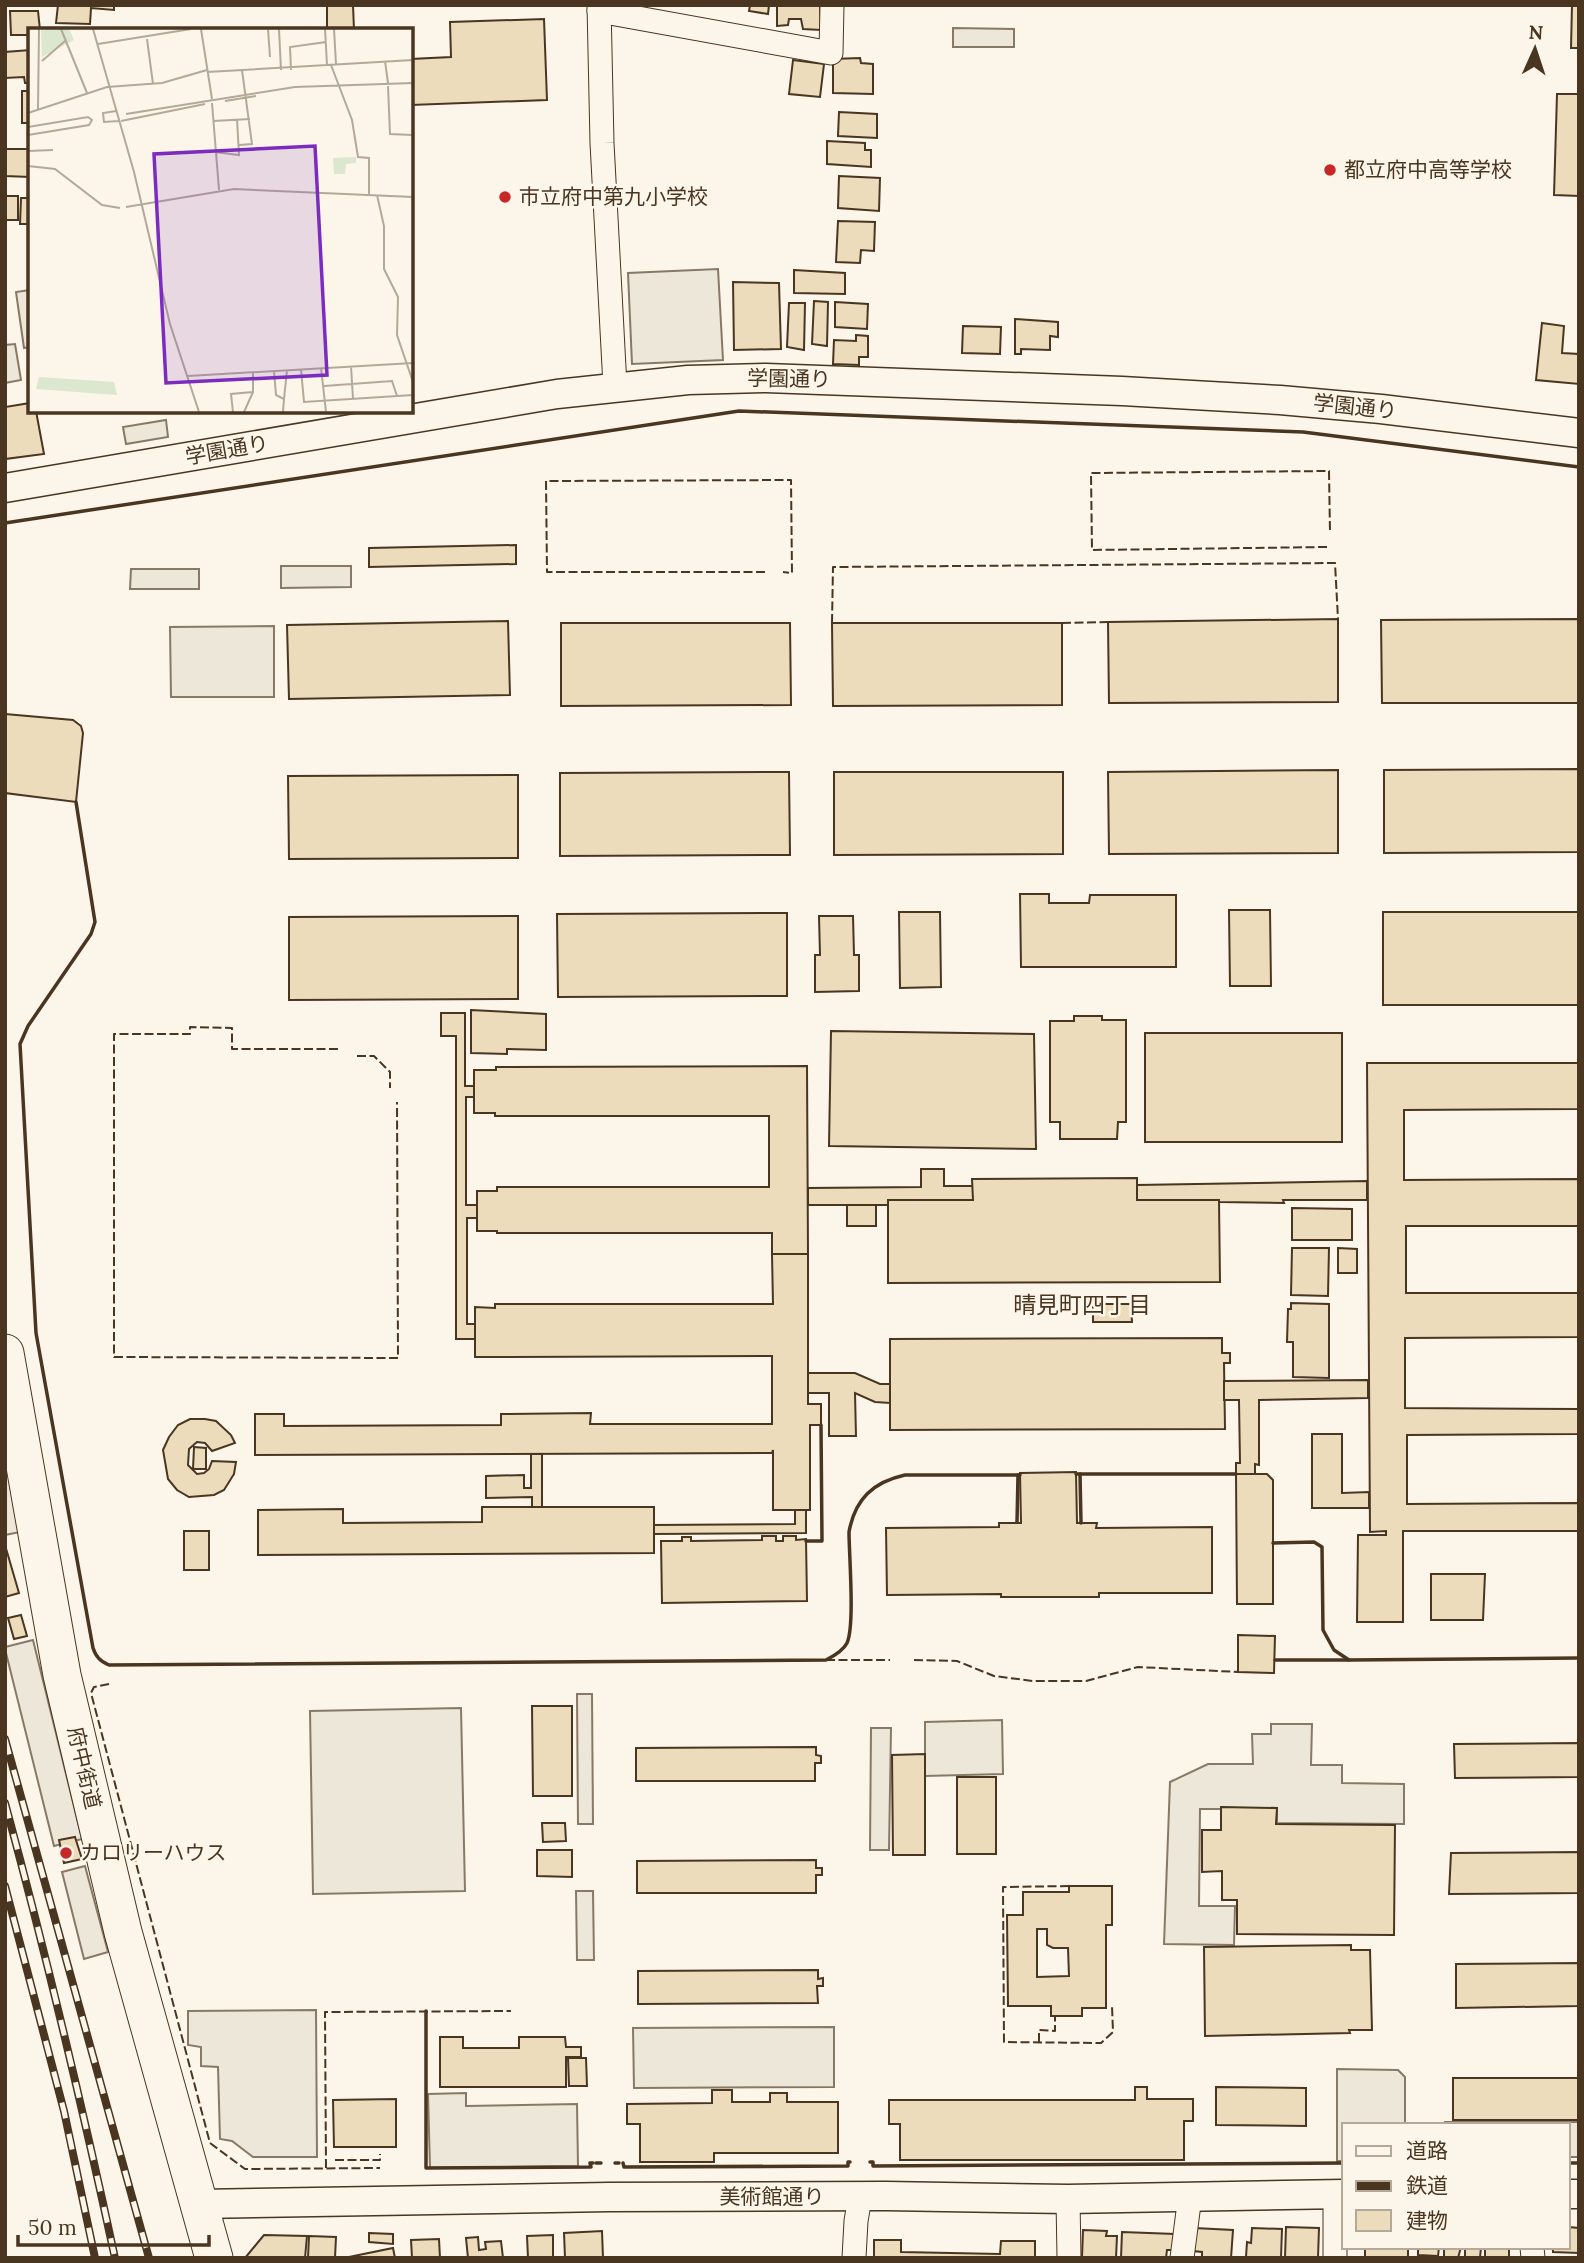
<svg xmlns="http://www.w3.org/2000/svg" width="1584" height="2263" viewBox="0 0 1584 2263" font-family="Lora,'Noto Sans JP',serif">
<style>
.parking{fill:#ede7d9;stroke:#887966;stroke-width:2}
.building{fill:#ecdcbc;stroke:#4a3520;stroke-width:2;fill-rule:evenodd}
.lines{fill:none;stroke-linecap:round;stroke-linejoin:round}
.minor-casing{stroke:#4a3520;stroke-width:25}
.tertiary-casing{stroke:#4a3520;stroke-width:31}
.primary-casing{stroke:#4a3520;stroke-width:39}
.minor{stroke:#fbf6e9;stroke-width:23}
.tertiary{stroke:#fbf6e9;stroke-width:28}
.primary{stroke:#fbf6e9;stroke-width:37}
.rail-casing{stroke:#4a3520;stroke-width:8}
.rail{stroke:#fbf6e9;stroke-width:5;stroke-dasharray:16;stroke-linecap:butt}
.fence{stroke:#4a3520;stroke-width:2;stroke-dasharray:9 3.5;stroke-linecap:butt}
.wall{stroke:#4a3520;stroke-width:3.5}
.poi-dot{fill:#c62828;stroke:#fbf6e9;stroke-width:2.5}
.labels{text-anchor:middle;stroke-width:5;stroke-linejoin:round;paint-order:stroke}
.poi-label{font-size:21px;fill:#4a3520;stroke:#fbf6e9;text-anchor:start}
.street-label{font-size:21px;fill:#4a3520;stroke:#fbf6e9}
.neighbourhood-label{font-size:23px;fill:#4a3520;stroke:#fbf6e9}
.inset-road{fill:none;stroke:#b4a999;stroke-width:2}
.view{fill:#7b2cbf;fill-opacity:0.15;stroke:#7b2cbf;stroke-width:3.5}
.inset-edge{fill:none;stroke:#4a3520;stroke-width:3.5}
</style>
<rect width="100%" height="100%" fill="#fbf6e9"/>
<g class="parking">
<polygon points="953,28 1014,29 1014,47 953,47"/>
<polygon points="718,269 723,360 632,364 628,273"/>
<polygon points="30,290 30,347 24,348 16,292"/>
<polygon points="15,344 21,380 5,383 5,345"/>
<polygon points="166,420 168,437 126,444 123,427"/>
<polygon points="281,566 351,566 351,587 281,588"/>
<polygon points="131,569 199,569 199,589 130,589"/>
<polygon points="274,626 274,697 171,697 170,627"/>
<polygon points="5,1456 20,1532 5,1535"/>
<polygon points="33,1640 82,1839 54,1846 5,1649 5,1647"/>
<polygon points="577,1694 592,1694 593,1824 578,1824"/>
<polygon points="461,1708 465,1891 313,1894 310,1711"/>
<polygon points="1002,1720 1003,1774 925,1776 925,1722"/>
<polygon points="1271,1724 1312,1724 1311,1765 1342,1765 1342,1783 1404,1784 1404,1824 1277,1823 1277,1809 1200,1809 1199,1906 1235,1906 1234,1945 1164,1944 1170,1782 1208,1764 1253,1764 1252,1734 1271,1734"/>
<polygon points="871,1728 891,1728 889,1850 870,1850"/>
<polygon points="85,1866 108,1952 84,1959 62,1872"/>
<polygon points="576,1891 593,1891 594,1960 577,1960"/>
<polygon points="316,2010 317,2157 253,2157 232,2141 220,2139 218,2067 201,2066 201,2047 188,2045 188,2011"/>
<polygon points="834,2027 834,2087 634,2088 633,2028"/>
<polygon points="1337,2069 1398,2070 1405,2077 1405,2125 1344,2125 1344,2161 1337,2161"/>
<polygon points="466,2093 466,2106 577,2104 578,2166 430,2168 428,2094"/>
<polygon points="1445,2122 1579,2122 1579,2157 1568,2157 1568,2125 1445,2125"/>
</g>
<g class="building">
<polygon points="58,5 114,5 114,10 91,8 90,24 56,23"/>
<polygon points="327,5 353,5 354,30 327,30"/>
<polygon points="750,5 769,5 768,14 749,11"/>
<polygon points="777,5 820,5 821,30 803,29 801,19 789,19 788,25 777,26"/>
<polygon points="1572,5 1579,5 1579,48 1571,48"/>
<polygon points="10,11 38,11 40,30 30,30 30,35 11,35"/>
<polygon points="544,19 547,100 411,105 411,59 451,57 450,22"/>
<polygon points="30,50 30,83 25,83 24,77 5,78 5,52"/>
<polygon points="860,58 861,63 873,64 873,94 833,93 833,59"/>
<polygon points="793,60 824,64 820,97 789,94"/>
<rect x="22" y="91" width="8" height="32"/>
<polygon points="1557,94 1579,94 1579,196 1554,195"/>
<polygon points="839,112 877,114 877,138 838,136"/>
<polygon points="827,141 865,143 865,150 871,150 871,167 827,164"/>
<polygon points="5,149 30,149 30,177 5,176"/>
<polygon points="839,176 880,178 879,211 838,208"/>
<rect x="5" y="196" width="13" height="24"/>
<polygon points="21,198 30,198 30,224 20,224"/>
<polygon points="838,221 875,222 874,251 861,250 860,263 836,262"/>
<polygon points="794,270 845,273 845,294 794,293"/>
<polygon points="733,282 779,283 781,349 734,350"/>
<polygon points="814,301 828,302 827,346 812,344"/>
<polygon points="835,302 868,304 867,329 835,327"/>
<polygon points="789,303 805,303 804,350 787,347"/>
<polygon points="1015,319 1058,322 1058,337 1050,336 1050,350 1021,349 1021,354 1015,354"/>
<polygon points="1542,323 1564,326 1562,353 1579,354 1579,384 1536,380"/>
<polygon points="963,326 1001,327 1000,354 962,353"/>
<polygon points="856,335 868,336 868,357 859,357 859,365 833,364 834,340 856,341"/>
<polygon points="30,403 30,411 36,411 44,454 5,459 5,407"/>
<polygon points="516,545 516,564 369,567 369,548"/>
<polygon points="1338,619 1338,702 1109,703 1108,622"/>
<polygon points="1579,619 1579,703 1382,703 1381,620"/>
<polygon points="508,621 510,695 289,699 287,625"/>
<polygon points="561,623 790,623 791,705 561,706"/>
<polygon points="832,623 1062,623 1062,705 833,706"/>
<polygon points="5,714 73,720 81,726 83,733 76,802 5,793"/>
<polygon points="1579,769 1579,852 1384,853 1384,770"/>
<polygon points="1338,770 1338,853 1109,854 1108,772"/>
<polygon points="789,772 790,855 560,856 560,773"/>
<polygon points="834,772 1063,772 1063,854 834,855"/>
<polygon points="518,775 518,858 289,859 288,776"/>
<polygon points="1020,894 1049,894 1049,903 1089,903 1090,895 1176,895 1176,967 1021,967"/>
<polygon points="1229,910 1270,910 1271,986 1230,986"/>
<polygon points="899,912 940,912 941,987 900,988"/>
<rect x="1383" y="912" width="196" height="93"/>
<polygon points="787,913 787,996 558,997 557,914"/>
<polygon points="518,916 518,999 289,1000 289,917"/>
<polygon points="819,916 853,916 854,955 859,955 859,991 815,992 815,955 820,955"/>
<polygon points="471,1010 546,1014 546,1050 507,1049 507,1054 471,1053"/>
<polygon points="441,1013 465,1013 465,1086 474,1086 474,1097 466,1097 466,1205 477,1205 477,1218 467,1218 467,1324 476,1324 476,1339 456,1339 456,1036 441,1036"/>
<polygon points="1074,1016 1102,1016 1102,1020 1126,1020 1126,1122 1118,1122 1117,1139 1060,1139 1060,1122 1050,1122 1050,1021 1074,1021"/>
<polygon points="831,1031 1034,1034 1036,1149 829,1146"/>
<rect x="1145" y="1033" width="197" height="109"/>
<polygon points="1367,1063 1579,1063 1579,1109 1404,1110 1404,1180 1579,1179 1579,1226 1406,1226 1406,1293 1579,1293 1579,1337 1405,1338 1405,1408 1579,1409 1579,1434 1407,1435 1407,1504 1579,1503 1579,1531 1403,1531 1403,1622 1357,1622 1358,1535 1386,1535 1386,1531 1370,1532"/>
<polygon points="807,1066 808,1254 772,1254 772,1233 497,1233 497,1231 477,1231 477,1191 497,1191 497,1187 769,1187 769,1116 495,1116 495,1113 474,1113 474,1070 496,1070 496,1067"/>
<polygon points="921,1169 944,1169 944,1186 973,1186 973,1200 888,1200 888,1205 808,1205 808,1188 921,1187"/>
<polygon points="1137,1178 1137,1200 1219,1200 1220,1282 888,1283 888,1200 973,1200 972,1179"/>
<polygon points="1367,1181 1367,1200 1283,1200 1284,1203 1219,1202 1219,1200 1137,1200 1137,1185"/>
<rect x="847" y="1205" width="29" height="21"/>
<polygon points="1292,1208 1352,1209 1352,1240 1292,1240"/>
<polygon points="1292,1248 1329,1248 1328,1296 1291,1295"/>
<polygon points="1338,1248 1357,1249 1357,1273 1338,1273"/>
<polygon points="772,1254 808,1254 808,1404 821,1404 821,1425 810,1425 810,1510 773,1510 773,1450 772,1453 255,1455 255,1414 284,1414 284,1426 501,1425 501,1414 591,1413 590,1424 772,1424 772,1356 475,1357 475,1307 495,1308 495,1304 773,1304"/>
<polygon points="1291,1303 1329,1304 1329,1378 1293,1377 1293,1342 1287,1342 1288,1309 1291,1309"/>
<polygon points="1093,1304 1131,1304 1132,1322 1093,1322"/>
<polygon points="1222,1338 1222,1353 1230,1353 1230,1363 1224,1363 1225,1429 890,1430 890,1339"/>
<polygon points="808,1373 855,1373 880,1384 890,1384 890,1403 875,1402 855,1393 856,1436 829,1436 829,1393 808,1393"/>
<polygon points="1368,1380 1368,1398 1259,1400 1259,1465 1255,1464 1255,1474 1236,1474 1236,1463 1240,1463 1239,1400 1224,1400 1224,1381"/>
<polygon points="190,1419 205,1419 216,1421 231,1435 235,1443 212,1451 205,1443 197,1442 189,1449 188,1465 197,1474 204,1473 209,1469 212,1461 236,1462 234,1474 224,1490 214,1495 189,1497 177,1490 168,1479 163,1450 169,1437 178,1425"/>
<polygon points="1312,1434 1342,1434 1342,1493 1369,1492 1369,1508 1312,1508"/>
<polygon points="194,1447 206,1448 206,1469 193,1469"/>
<polygon points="531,1454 542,1454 542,1507 532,1507 532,1497 486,1498 486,1476 524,1475 524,1488 531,1488"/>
<polygon points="1076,1472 1077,1523 1097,1523 1096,1528 1212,1527 1212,1593 1099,1593 1099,1597 1001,1597 1001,1594 887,1595 886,1528 999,1527 999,1523 1021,1523 1020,1473"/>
<polygon points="1236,1474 1267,1474 1273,1480 1273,1604 1237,1604"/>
<polygon points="482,1507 654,1507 654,1553 258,1555 258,1510 343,1509 343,1523 482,1522"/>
<polygon points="795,1510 806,1510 806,1533 654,1534 654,1525 795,1524"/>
<rect x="184" y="1531" width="25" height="39"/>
<polygon points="762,1536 776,1536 776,1541 783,1541 783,1536 796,1536 796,1540 806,1539 807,1601 662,1603 661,1541 682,1541 682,1537 691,1537 691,1541 762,1540"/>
<polygon points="5,1545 19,1593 5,1597"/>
<polygon points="1431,1574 1485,1574 1483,1620 1431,1620"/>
<polygon points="21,1615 27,1636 14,1639 8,1618"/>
<polygon points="1238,1635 1275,1636 1274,1673 1238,1672"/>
<polygon points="532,1706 572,1706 572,1796 533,1796"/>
<polygon points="1579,1743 1579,1777 1455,1778 1454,1744"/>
<polygon points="816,1747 816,1755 821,1756 821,1763 815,1763 815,1781 636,1781 636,1748"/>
<polygon points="925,1754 925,1855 893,1855 892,1755"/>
<rect x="957" y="1777" width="39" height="77"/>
<polygon points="1221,1807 1277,1808 1276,1824 1395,1825 1394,1935 1237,1934 1237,1900 1222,1900 1222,1871 1202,1872 1202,1830 1221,1830"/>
<polygon points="542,1823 565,1823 566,1841 543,1842"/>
<polygon points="75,1837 82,1859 64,1863 59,1840"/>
<polygon points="537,1850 572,1850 572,1877 537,1876"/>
<polygon points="1579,1852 1579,1893 1449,1894 1451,1853"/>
<polygon points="816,1860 816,1868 822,1868 822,1875 816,1875 816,1893 637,1893 637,1861"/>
<path d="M1069,1886H1112V1925H1106V2008H1082V2016H1051V2006H1008L1007,1915H1023V1892H1069ZM1037,1929H1047V1945L1053,1948H1068L1069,1976L1037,1977Z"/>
<polygon points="1351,1945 1351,1950 1370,1950 1372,2030 1349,2030 1350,2033 1205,2036 1204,1947"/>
<polygon points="1579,1963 1579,2006 1456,2008 1456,1964"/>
<polygon points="818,1970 818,1979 823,1978 823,1986 817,1986 818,2003 638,2004 638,1971"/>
<polygon points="440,2037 463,2037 463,2048 519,2048 519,2037 565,2037 566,2047 581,2047 581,2057 566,2057 566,2087 440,2087"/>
<polygon points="568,2058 586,2058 587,2086 569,2086"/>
<rect x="1453" y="2078" width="126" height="42"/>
<polygon points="1135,2087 1147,2087 1147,2099 1193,2099 1193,2121 1184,2121 1184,2160 900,2160 900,2124 889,2124 889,2100 1135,2100"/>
<polygon points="1216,2087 1306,2088 1306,2126 1216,2125"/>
<polygon points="712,2090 732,2090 732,2102 770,2102 770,2093 787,2093 787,2102 838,2102 838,2153 714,2153 714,2162 640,2162 640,2124 627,2124 627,2104 712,2103"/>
<polygon points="396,2099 396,2147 334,2147 333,2100"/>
<polygon points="1286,2227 1319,2228 1318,2258 1285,2258"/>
<polygon points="1568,2227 1579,2228 1579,2253 1553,2252 1553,2247 1568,2247"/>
<polygon points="1194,2228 1233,2230 1231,2258 1202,2257 1202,2252 1193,2251"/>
<polygon points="1252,2228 1282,2229 1281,2258 1246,2257 1247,2242 1251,2243"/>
<polygon points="1083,2230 1107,2231 1106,2236 1117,2236 1116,2258 1082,2258"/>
<polygon points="602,2231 603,2258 565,2258 564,2233"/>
<polygon points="1122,2232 1175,2234 1175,2250 1167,2250 1166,2258 1121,2258"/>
<polygon points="369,2233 393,2234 393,2244 369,2242"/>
<polygon points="264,2235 307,2236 305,2258 245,2258"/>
<polygon points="553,2235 553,2258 528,2258 527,2236"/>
<polygon points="309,2236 336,2237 335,2258 308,2258"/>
<polygon points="478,2237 479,2250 486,2249 485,2242 501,2241 503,2258 468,2258 466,2238"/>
<polygon points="439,2239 440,2258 412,2258 411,2240"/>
<polygon points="874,2240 901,2240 901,2252 1000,2254 1001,2241 1035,2241 1035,2258 874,2258"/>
<rect x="1365" y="2247" width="43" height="11"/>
<polygon points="1413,2247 1439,2247 1438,2256 1418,2255 1418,2249"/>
<polygon points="1444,2247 1461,2247 1458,2258 1444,2258"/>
<polygon points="1465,2247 1481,2247 1480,2258 1465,2258"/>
<rect x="1485" y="2247" width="24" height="10"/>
<polygon points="393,2248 395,2258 344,2258"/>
</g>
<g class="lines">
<defs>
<g id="minor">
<polyline points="599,5 602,143 615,386"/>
<polyline points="599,11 831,53 832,5"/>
<polyline points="1068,2199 1069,2258"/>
<polyline points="1532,2247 1533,2258"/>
<polyline points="854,2258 856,2221 860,2197"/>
<polyline points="1182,2258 1190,2196"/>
<polyline points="1335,2258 1335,2194"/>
</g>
<g id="tertiary">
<polyline points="5,488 557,394 688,380 766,378 1122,391 1280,400 1381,409 1579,433"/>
<polyline points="1568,2194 1579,2194"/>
<polyline points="199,2204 609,2197 886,2196 1068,2199 1344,2194"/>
</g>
<polyline id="primary" points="5,1353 62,1675 123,1932 214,2258"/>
</defs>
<use href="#minor" class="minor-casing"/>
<use href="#tertiary" class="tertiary-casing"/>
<use href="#primary" class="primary-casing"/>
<use href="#minor" class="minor"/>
<use href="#tertiary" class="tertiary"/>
<use href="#primary" class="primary"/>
<defs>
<g id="rail">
<polyline points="5,1739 149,2258"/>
<path d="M5,1803C46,1954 82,2105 115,2258"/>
<polyline points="5,1886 64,2111 95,2258"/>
</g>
</defs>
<use href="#rail" class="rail-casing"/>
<use href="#rail" class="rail"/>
<g class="fence">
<polyline points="1327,547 1092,550 1091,473 1329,471 1330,532"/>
<polyline points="765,572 547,572 546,481 791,480 792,573 783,572"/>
<polyline points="832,623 833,567 1335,563 1338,619"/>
<polyline points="1062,623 1108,622"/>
<polyline points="338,1049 232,1049 232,1028 190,1027 190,1034 114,1034 114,1357 398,1358 397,1102"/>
<polyline points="357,1056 374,1056 390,1072 390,1088"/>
<polyline points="826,1660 890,1660"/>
<polyline points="914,1660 957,1661 994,1676 1033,1681 1086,1681 1138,1667 1238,1672"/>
<polyline points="109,1684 94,1687 91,1693 210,2143 245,2169 380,2168"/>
<polyline points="1069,1886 1003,1887 1004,2042 1101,2043 1113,2032 1112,2006"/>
<polyline points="1039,2042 1039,2030 1055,2031 1055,2016"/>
<polyline points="335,2160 380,2160 380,2154"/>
<polyline points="326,2168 325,2012 511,2011"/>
</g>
<g class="wall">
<polyline points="5,523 739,411 1303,432 1579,467"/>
<path d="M76,802L95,922L91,934L28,1026L20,1044L36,1333L93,1648C96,1657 100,1661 109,1665L826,1660C834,1656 843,1651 847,1643C855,1626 849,1554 849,1532C855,1499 873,1482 905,1475H1020"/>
<polyline points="1076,1474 1236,1474"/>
<polyline points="1080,1474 1081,1523"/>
<polyline points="1017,1522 1018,1475"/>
<polyline points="806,1541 822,1541 821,1425"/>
<polyline points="1273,1543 1314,1542 1322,1547 1323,1630 1334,1650 1349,1660 1579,1658"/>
<polyline points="1275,1660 1349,1660"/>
<polyline points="426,2011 426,2168 591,2167 590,2163 593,2163"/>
<polyline points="870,2162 873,2162 873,2166 1344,2163"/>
<polyline points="596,2163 601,2163"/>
<polyline points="615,2163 619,2163"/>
<polyline points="623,2163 624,2167 848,2166 848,2162 850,2162"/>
<polyline points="1568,2163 1579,2163"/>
</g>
</g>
<g class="poi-dot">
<circle cx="1330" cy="170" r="7"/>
<circle cx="505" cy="197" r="7"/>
<circle cx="66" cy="1853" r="7"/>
</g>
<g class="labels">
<g class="poi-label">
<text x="1344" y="177">都立府中高等学校</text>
<text x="519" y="204">市立府中第九小学校</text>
<text x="80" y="1860">カロリーハウス</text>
</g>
<g class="street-label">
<text transform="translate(789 379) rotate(1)" y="7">学園通り</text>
<text transform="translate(1355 407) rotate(6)" y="7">学園通り</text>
<text transform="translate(227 450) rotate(-10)" y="7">学園通り</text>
<text transform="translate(84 1768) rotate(77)" y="7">府中街道</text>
<text x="772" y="2204">美術館通り</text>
</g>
<g class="neighbourhood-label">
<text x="1082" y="1313">晴見町四丁目</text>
</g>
</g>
<g transform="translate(28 28)">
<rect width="385" height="385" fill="#fbf6e9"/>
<path d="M13,1H41L46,12L14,29ZM328,129V135L318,136L317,146H306L305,130ZM11,349L86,354L89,367L8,361Z" fill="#dce7d0"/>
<path class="inset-road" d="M33,1L59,65M65,1L106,144L142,296L171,384M173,1L184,71M240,1L242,29M251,1L253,42M297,1L299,37M306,1L308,36M119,11L125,56M70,16L163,1M14,33L37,13M357,33L360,55M303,37L324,92L330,129L341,130V166M263,42L262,19L298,14M179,44L385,32M360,58L362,106L385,107M197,73L228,68M184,75L191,162M10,81L11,1M88,83L75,85L76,94L91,93M0,85L79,59L134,55L179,42M98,86L267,59L385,55M93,93L177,76M185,93L222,91M0,99L60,89L64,92L61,97L0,107M211,117L224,116L214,42M0,123L25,122M187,124L211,127L209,91M0,138L27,141L74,177L92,180M349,167L356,198V241L370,269L369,307L385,354M98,179L206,161L385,169M323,338L325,371M293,340L298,384M273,341L276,374L385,367M246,343L248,367L256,371L255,384M160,348L385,335M296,358L364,353L369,368M256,371L259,342M205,384L203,366L225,364M216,384L225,364V344"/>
<path class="view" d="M287,118L299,347L138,355L126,126Z"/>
<rect width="385" height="385" class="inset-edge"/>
</g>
<rect width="1584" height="2263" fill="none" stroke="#4a3520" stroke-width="14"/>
<rect x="1342" y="2123" width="228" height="126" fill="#fbf6e9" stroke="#b4a999" stroke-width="2"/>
<rect x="1356" y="2146" width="35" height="10" fill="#fbf6e9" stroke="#b4a999" stroke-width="2"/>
<text x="1406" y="2158" font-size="21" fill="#4a3520">道路</text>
<rect x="1356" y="2181" width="35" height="10" fill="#4a3520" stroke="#b4a999" stroke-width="2"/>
<text x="1406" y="2193" font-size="21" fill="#4a3520">鉄道</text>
<rect x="1356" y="2210" width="35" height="21" fill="#ecdcbc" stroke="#b4a999" stroke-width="2"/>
<text x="1406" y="2228" font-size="21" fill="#4a3520">建物</text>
<g transform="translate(1535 49) rotate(3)" stroke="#fbf6e9" stroke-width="5" paint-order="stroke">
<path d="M0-5L12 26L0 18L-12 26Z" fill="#4a3520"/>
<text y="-10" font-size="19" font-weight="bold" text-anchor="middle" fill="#4a3520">N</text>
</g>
<path d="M18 2235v10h191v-10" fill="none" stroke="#4a3520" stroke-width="3.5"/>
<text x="28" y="2235" font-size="21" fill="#4a3520" stroke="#fbf6e9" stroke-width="5" paint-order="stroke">50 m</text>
</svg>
